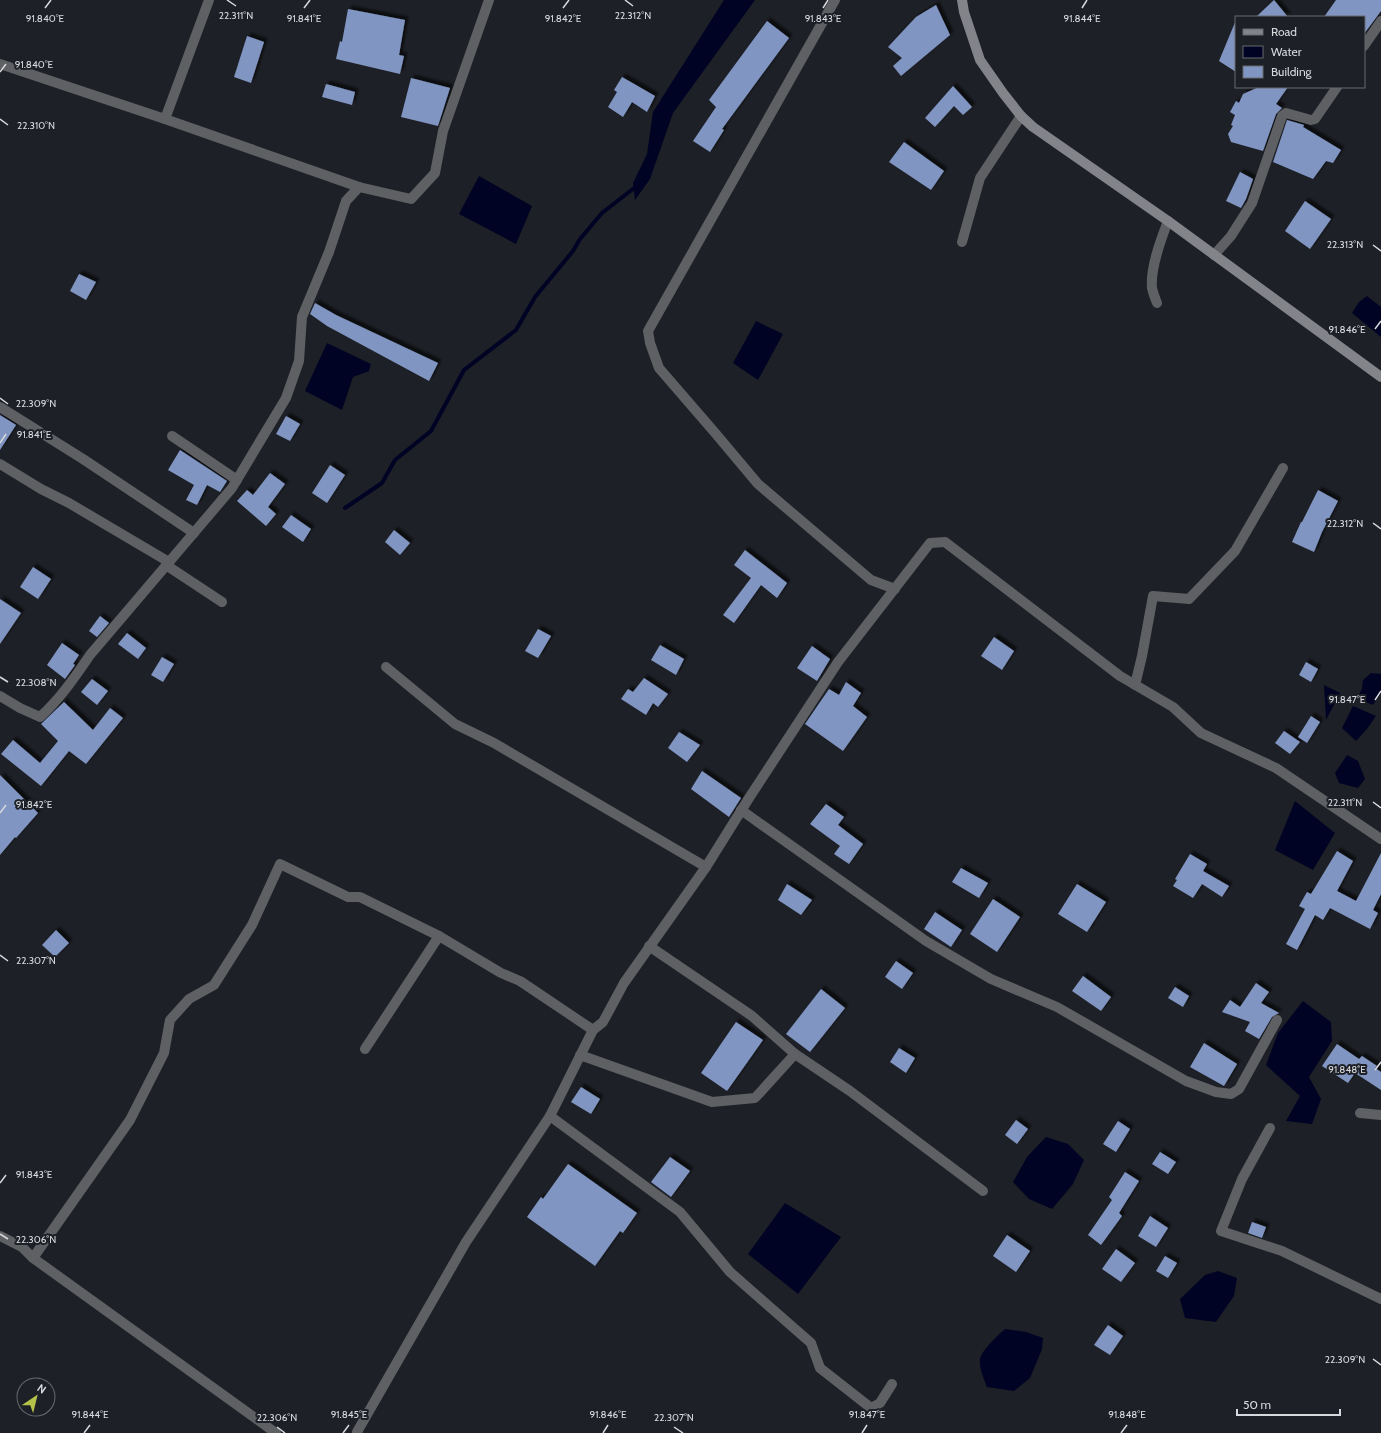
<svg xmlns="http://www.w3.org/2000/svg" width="1381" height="1433" viewBox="0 0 1381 1433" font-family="Cabin,sans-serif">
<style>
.water{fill:#000323}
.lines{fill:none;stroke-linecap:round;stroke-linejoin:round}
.stream{stroke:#000323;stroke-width:4}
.building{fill:#8095c1;filter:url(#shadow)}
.street{stroke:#5e6063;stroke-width:10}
.secondary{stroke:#828489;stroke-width:10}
.ticks{fill:none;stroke:#d7d9dd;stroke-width:1.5}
.ticks-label{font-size:10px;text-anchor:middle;fill:#d7d9dd;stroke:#1d2026;stroke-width:4;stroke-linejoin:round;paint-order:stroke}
</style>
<defs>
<filter id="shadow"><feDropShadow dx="3.5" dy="-3.5" stdDeviation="1" flood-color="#0009"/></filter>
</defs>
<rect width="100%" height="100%" fill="#1d2026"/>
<g class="water">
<polygon points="724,0 755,0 673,113 650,179 635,200 633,183 647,154 653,112"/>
<polygon points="479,176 532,206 516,244 459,214"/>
<polygon points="1367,296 1381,307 1381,337 1352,313 1359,302"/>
<polygon points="756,321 783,334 758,380 733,363"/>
<polygon points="327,343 371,364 369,371 353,377 342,410 305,391"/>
<polygon points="1371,673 1381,674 1381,693 1373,705 1357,698 1362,689 1363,680"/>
<polygon points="1324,685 1340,693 1326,720"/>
<polygon points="1353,706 1376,716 1367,729 1356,741 1342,728"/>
<polygon points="1347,755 1358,761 1365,779 1358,788 1339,783 1335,773"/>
<polygon points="1295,801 1335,833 1313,870 1275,850"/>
<polygon points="1303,1001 1331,1022 1332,1041 1309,1077 1321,1099 1312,1124 1286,1121 1300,1096 1266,1065 1278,1033"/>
<polygon points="1046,1137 1068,1144 1084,1160 1073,1184 1052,1209 1029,1199 1013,1182 1027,1157"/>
<polygon points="785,1203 841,1237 798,1294 748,1254"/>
<polygon points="1218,1271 1237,1278 1234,1296 1216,1322 1185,1318 1180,1299 1205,1275"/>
<path d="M1005,1329L1026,1332L1043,1338L1042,1349L1030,1378L1014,1391L987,1387C984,1379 979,1368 980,1359C982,1350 998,1335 1005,1329Z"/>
</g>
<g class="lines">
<polyline class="stream" points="345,508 382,483 395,460 431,431 464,370 516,330 535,297 573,251 580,239 602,213 638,185"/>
</g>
<g class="building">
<polygon points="1274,0 1288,17 1256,17"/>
<polygon points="1336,0 1381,0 1381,11 1364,34 1364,17 1324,17"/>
<polygon points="936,5 950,35 901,76 893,66 902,58 888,47 916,17"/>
<polygon points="348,9 405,20 399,55 404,56 400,74 336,59 340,41 342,42"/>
<polygon points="1236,20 1236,72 1219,61"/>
<polygon points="767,21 789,38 722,129 724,130 710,152 693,141 716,107 709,100"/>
<polygon points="247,36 264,42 251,83 234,77"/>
<polygon points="622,77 655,96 647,112 632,102 623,117 608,107 617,92 614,90"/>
<polygon points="411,78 450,88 438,126 401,117"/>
<polygon points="326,84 355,92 352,105 322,97"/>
<polygon points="953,86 972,107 963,115 954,106 935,127 925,118"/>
<polygon points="1259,87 1288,87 1276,104 1282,108 1276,114 1263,151 1231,142 1228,134 1233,126 1231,125 1235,115 1230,112 1236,101 1239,103 1243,94"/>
<polygon points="1287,120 1304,125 1303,127 1341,150 1333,163 1326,161 1313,179 1273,162"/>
<polygon points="904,142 944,171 931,190 889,162"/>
<polygon points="1240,172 1253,179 1246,199 1241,208 1226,201"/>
<polygon points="1305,201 1331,219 1310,249 1285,231"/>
<polygon points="79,274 96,282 86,300 70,291"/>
<polygon points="315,303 336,315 438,363 429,381 327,326 310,314"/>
<polygon points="0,415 16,425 0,450"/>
<polygon points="286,416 300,424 290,441 276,434"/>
<polygon points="180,450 227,481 220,492 207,485 197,505 186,500 194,485 168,470"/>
<polygon points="330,465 345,475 327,503 312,493"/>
<polygon points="270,473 285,484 268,507 276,514 266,526 237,501 247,490 253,495"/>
<polygon points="1318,490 1338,501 1322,532 1314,552 1292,542 1301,522 1302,522"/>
<polygon points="291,515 311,529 303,542 282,527"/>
<polygon points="394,530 410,543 400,555 385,542"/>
<polygon points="745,550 787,583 777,598 761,585 734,623 723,615 751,578 734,565"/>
<polygon points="33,567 51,579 38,599 20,587"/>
<polygon points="0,599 21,613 0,644"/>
<polygon points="100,616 109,623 97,637 89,631"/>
<polygon points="538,629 551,636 538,658 525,651"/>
<polygon points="127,633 146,648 138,659 118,644"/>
<polygon points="994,637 1014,651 1002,670 981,656"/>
<polygon points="62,643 79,655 73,664 75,665 65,679 47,665"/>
<polygon points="660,645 684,659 676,675 651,660"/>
<polygon points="812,646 830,659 817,681 797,668"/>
<polygon points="162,657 174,664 163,682 151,675"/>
<polygon points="1306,662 1318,669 1311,682 1299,675"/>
<polygon points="644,678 668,694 658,707 653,703 646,715 621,699 628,689 633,692"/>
<polygon points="92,679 108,691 97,705 81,692"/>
<polygon points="846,682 861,693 853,706 867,717 843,751 805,724 829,689 839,695"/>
<polygon points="64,702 93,730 110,708 123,718 86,764 69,751 41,786 1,754 13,740 40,763 58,741 41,724"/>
<polygon points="1311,716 1320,722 1307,743 1298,737"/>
<polygon points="1284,731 1300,742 1290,754 1275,743"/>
<polygon points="679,732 700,745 687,762 668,748"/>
<polygon points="702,771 741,798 729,817 691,789"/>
<polygon points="0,775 38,813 16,838 15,837 0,855"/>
<polygon points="826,804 844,817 838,825 863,844 849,864 834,854 840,846 810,824"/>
<polygon points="1337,851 1353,861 1337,891 1356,901 1381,853 1381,894 1373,910 1378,913 1370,929 1330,908 1323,920 1315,915 1297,950 1286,944 1305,909 1299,906 1307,892 1311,894"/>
<polygon points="1190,854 1207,864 1203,871 1229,886 1222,897 1202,884 1193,898 1173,886 1177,880 1175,879"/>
<polygon points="961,868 988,883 979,898 952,882"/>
<polygon points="787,884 812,900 801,915 778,900"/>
<polygon points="1077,884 1106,902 1087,932 1058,914"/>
<polygon points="993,899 1020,917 997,952 970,934"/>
<polygon points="935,912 962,930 951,947 924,929"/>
<polygon points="56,930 69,943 55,957 42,945"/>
<polygon points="896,961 913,973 902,989 885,977"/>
<polygon points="1083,976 1111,997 1101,1011 1072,991"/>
<polygon points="1256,983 1269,992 1261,1003 1279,1013 1272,1017 1259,1039 1245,1031 1250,1022 1222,1012 1230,1000 1240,1007"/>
<polygon points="1175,987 1189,996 1183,1007 1168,998"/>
<polygon points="821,989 845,1008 810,1052 786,1034"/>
<polygon points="736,1022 763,1040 727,1091 701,1073"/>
<polygon points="1204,1043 1237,1064 1224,1086 1190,1067"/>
<polygon points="1337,1044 1359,1059 1362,1056 1377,1066 1375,1068 1381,1072 1381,1090 1355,1073 1348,1083 1322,1066"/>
<polygon points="899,1048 915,1058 906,1073 890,1062"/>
<polygon points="581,1087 600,1099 591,1114 571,1102"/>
<polygon points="1016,1120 1028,1129 1017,1144 1005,1135"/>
<polygon points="1118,1121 1130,1129 1116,1152 1103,1144"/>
<polygon points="1160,1152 1176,1162 1168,1174 1152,1164"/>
<polygon points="670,1157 690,1171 671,1197 651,1182"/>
<polygon points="568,1164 637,1213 623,1233 620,1231 595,1266 527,1217 541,1197 543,1199"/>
<polygon points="1125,1172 1139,1181 1119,1213 1122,1216 1101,1245 1088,1235 1112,1200 1109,1197"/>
<polygon points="1150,1216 1168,1228 1156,1247 1138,1236"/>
<polygon points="1252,1222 1266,1227 1262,1238 1248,1233"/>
<polygon points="1007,1235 1030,1251 1016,1272 993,1256"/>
<polygon points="1116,1249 1135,1263 1121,1282 1102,1269"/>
<polygon points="1165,1256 1177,1263 1168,1278 1156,1271"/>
<polygon points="1108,1325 1123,1336 1110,1355 1094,1345"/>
</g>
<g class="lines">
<g class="street">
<polyline points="835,0 648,331 650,343 659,368 716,434 758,484 871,580 895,589"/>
<polyline points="1364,46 1381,21"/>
<polyline points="0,64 165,119 359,187 411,199 435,173 443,131 489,0"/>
<polyline points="165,119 209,0"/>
<polyline points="962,242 980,178 1021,116"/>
<polyline points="1214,255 1231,236 1252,203 1282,116 1286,113 1311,120 1315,119 1337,87"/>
<path d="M1157,303C1155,298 1153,293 1152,288C1150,268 1161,239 1168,221"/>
<polyline points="0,407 83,459 194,533"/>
<polyline points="172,436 237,480"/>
<polyline points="0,464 41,489 69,503 169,562"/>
<polyline points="166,565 222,602"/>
<polyline points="386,667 455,724 494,743 706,867"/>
<polyline points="1135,685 1142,656 1153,596 1189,599 1235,551 1283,468"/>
<path d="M0,696L20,708L40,717C60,699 75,677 90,655L232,488L286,398L299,361L302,317L329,252L346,201L359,187"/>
<polyline points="741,810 926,941 991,979 1057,1007 1186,1081 1216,1092 1231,1094 1239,1089 1277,1020"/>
<polyline points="649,946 752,1016 795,1054 850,1091 983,1191"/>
<polyline points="365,1049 439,936"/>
<polyline points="580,1055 712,1102 755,1098 795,1054"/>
<polyline points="1360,1113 1381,1115"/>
<polyline points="550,1116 680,1212 730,1272 811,1343 820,1368 871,1408 880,1403 892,1384"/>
<polyline points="1270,1128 1242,1179 1221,1231 1282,1251 1381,1299"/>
<polyline points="0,1236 22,1247 33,1258 276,1433"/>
<polyline points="33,1258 130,1120 164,1053 170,1020 189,999 214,985 252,925 280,864 348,897 360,897 439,936 501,973 520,981 593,1030"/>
<polyline points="357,1432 466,1242 550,1116 593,1030 603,1022 624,983 706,867 749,798 838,662 930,543 945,542 1120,676 1173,707 1201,733 1276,768 1381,839"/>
</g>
<polyline class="secondary" points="962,0 964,12 980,60 1003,93 1021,116 1033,127 1168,221 1381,377"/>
</g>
<path class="ticks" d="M227,0L236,6M625,0L633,6M45,8L51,0M304,8L310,0M563,8L569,0M823,8L828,0M1082,8L1087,0M0,72L6,64M0,119L8,125M1373,245L1381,251M1375,329L1381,321M0,398L8,404M0,443L6,434M1373,523L1381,529M0,677L8,682M1375,700L1381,691M1373,802L1381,808M0,813L6,805M0,955L8,961M1375,1070L1381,1062M0,1183L6,1175M0,1234L8,1239M1373,1359L1381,1365M277,1427L285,1433M674,1427L683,1433M84,1433L90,1425M343,1433L349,1425M603,1433L608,1425M862,1433L867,1425M1121,1433L1127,1425"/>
<g class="ticks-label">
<text x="236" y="19">22.311°N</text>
<text x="633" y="19">22.312°N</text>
<text x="45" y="22">91.840°E</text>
<text x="304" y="22">91.841°E</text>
<text x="563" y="22">91.842°E</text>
<text x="823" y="22">91.843°E</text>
<text x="1082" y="22">91.844°E</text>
<text x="34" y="68">91.840°E</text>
<text x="36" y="129">22.310°N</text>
<text x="1345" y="248">22.313°N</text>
<text x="1347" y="333">91.846°E</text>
<text x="36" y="407">22.309°N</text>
<text x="34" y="438">91.841°E</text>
<text x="1345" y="527">22.312°N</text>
<text x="36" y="686">22.308°N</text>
<text x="1347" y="703">91.847°E</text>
<text x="1345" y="806">22.311°N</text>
<text x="34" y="808">91.842°E</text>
<text x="36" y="964">22.307°N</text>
<text x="1347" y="1073">91.848°E</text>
<text x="34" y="1178">91.843°E</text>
<text x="36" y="1243">22.306°N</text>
<text x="1345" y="1363">22.309°N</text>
<text x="90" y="1418">91.844°E</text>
<text x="349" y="1418">91.845°E</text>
<text x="608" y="1418">91.846°E</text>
<text x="867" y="1418">91.847°E</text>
<text x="1127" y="1418">91.848°E</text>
<text x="277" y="1421">22.306°N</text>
<text x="674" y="1421">22.307°N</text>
</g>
<rect x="1235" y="16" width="130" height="72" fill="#1d2026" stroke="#676a6f"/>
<rect x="1243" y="29" width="20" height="6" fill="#828489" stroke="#676a6f"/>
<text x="1271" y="36" font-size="12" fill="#d7d9dd">Road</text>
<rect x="1243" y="46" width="20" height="12" fill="#000323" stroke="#676a6f"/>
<text x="1271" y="56" font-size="12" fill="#d7d9dd">Water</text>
<rect x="1243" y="66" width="20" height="12" fill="#8095c1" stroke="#676a6f"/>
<text x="1271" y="76" font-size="12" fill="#d7d9dd">Building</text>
<g transform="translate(36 1397) rotate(35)"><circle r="19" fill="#1d2026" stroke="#676a6f"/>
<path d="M0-3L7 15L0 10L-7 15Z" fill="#b6c249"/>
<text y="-6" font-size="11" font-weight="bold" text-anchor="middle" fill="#d7d9dd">N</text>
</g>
<path d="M1237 1409v6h103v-6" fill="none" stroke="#d7d9dd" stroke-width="2"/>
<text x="1243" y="1409" font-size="12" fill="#d7d9dd" stroke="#1d2026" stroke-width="3" paint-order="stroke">50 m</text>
</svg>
